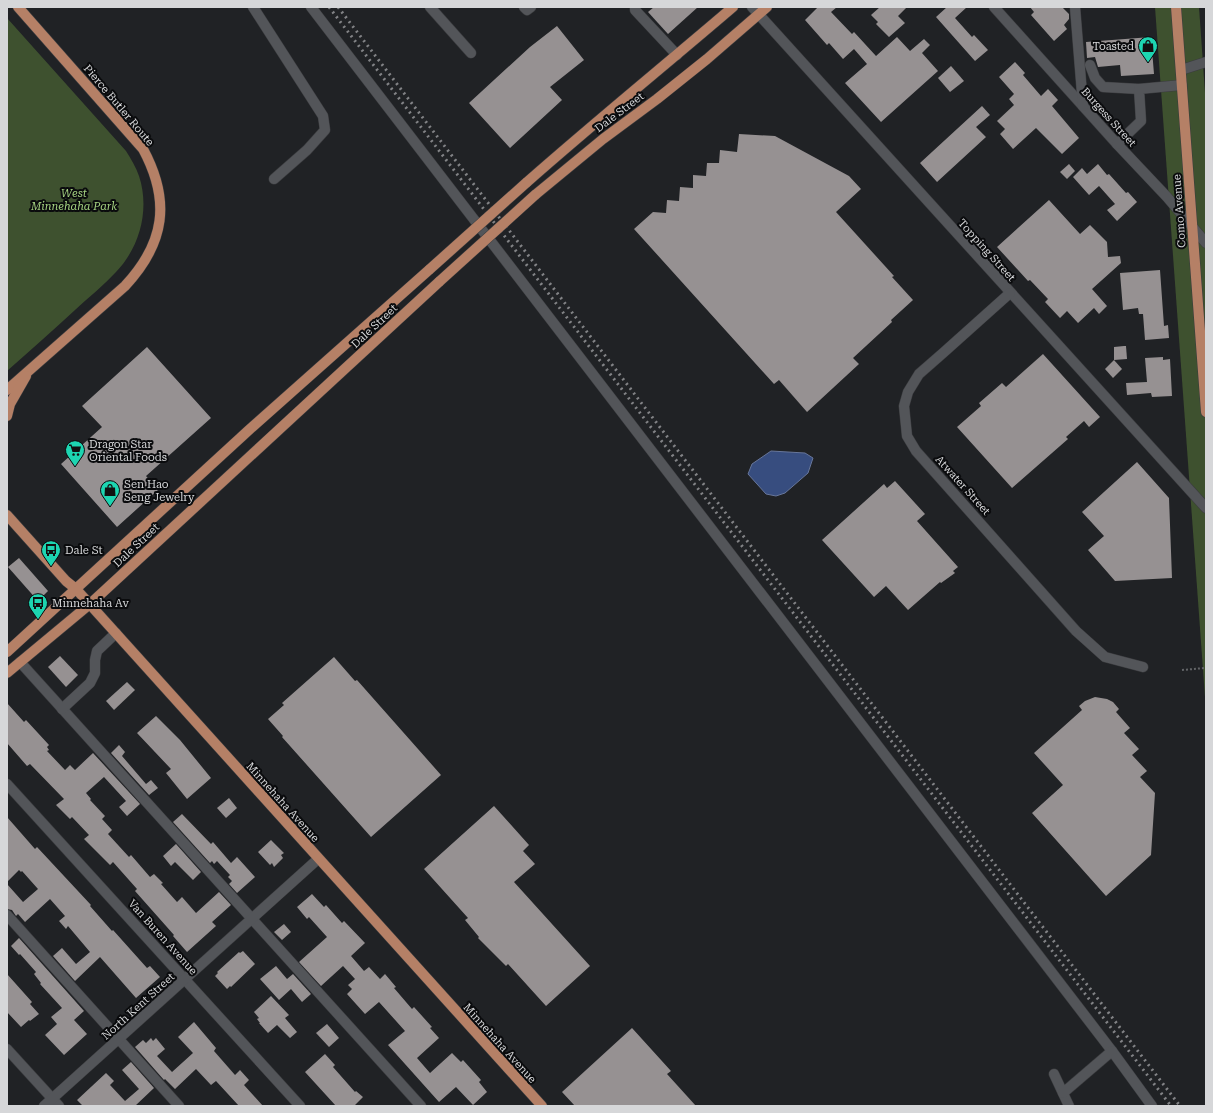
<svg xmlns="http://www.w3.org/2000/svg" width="1213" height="1113" viewBox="0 0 1213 1113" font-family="'Roboto Serif',serif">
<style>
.green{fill:#3e512f}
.water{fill:#374d7f;stroke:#67769a}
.building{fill:#969192}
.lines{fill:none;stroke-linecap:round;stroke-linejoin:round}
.minor-casing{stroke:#3b3c3f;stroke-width:11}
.major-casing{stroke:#3b3c3f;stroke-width:11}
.path{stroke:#636568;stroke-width:2;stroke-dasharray:2 2;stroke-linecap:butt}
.minor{stroke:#535559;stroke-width:10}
.major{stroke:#b58066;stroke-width:10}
.rail{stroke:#828386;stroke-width:3;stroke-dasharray:2 4;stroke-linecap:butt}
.major-bridge-casing{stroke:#3b3c3f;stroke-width:11;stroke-linecap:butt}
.major-bridge{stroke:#b58066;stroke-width:10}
.labels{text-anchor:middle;stroke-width:4;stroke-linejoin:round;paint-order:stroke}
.poi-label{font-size:11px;fill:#d6d7d9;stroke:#0a0b0d;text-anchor:start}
.street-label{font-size:11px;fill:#d6d7d9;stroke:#0a0b0d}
.park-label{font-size:11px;font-style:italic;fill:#a5d281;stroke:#0a0b0d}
</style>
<rect width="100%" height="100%" fill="#202225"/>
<g class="green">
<polygon points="1155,7 1199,7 1206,107 1206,711"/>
<path d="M7,18L126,151C131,159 136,167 139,176C150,209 140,247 116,272C103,286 89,297 75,310C53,330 30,351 7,371Z"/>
</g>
<polygon class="water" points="771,451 805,453 813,458 808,473 785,493 776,496 766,494 748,474 752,464"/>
<g class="building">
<polygon points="654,7 698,7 668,34 648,12"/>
<polygon points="818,7 837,7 831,12 852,34 854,32 876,56 897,37 910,51 924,39 930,45 922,53 938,71 881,122 845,83 867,64 854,49 843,59 829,43 827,45 805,20"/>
<polygon points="880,7 907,7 898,16 905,23 889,37 876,24 878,22 871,15"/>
<polygon points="947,7 967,7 955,18 972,37 974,35 988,50 975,61 936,17"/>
<polygon points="1030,7 1062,7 1069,14 1069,19 1064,25 1067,29 1054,41 1031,15 1034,12"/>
<polygon points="557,26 584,60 550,87 562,100 510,148 469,103 530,47"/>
<polygon points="1151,37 1154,74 1121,76 1120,65 1098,67 1095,57 1087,58 1086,42"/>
<polygon points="1015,62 1025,73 1023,75 1041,96 1048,89 1058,100 1052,106 1079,138 1062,154 1036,128 1013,149 1000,134 1005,129 997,121 1014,105 1009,99 1014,94 999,77"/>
<polygon points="951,66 964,81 950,92 938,78"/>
<polygon points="982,106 990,115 976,127 986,137 937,182 920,163"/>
<polygon points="739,134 775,136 849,176 861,189 836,212 894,276 892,277 913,300 891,320 892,322 853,358 859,364 807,412 779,380 774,384 634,229 653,212 666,213 667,200 679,201 680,187 693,188 693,175 706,176 707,163 719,163 720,150 737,152"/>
<polygon points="1069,164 1075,171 1067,179 1060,172"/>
<polygon points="1098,164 1107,175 1109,174 1126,193 1128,192 1137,202 1117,221 1107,210 1115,204 1099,186 1089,195 1073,177 1082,168 1087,174"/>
<polygon points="1049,200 1080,234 1090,225 1107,242 1108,257 1120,256 1121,263 1092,289 1107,306 1099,314 1094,308 1078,323 1067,311 1060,318 1045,302 1048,299 1030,280 1028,281 997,247"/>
<polygon points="1160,270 1164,326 1168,325 1169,338 1145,340 1143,314 1139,314 1138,308 1123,310 1120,273"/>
<polygon points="1124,346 1126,346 1127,359 1114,360 1114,347"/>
<polygon points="147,347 211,418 146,476 158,490 117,527 61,464 102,427 82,406"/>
<polygon points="1043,354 1100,417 1089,427 1084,421 1066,437 1068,439 1012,488 957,427 981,406 979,403 1002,383 1006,387"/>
<polygon points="1163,357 1163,360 1170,359 1172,396 1152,397 1151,393 1127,395 1126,383 1147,382 1145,358"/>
<polygon points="1114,360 1122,369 1113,378 1105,369"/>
<polygon points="1137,462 1169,498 1172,578 1115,581 1088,550 1104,536 1082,512"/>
<polygon points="895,481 925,514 917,521 958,567 953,571 955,573 941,583 940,582 908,610 886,586 874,597 822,540 884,484 887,488"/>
<polygon points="19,558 48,591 38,601 8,567"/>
<polygon points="60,656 78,675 66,687 48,667"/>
<polygon points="334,657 355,681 357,680 441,775 371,837 282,737 283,736 268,719 284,705 282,703"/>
<polygon points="127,682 135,690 114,710 106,701"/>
<polygon points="1095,697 1107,699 1113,702 1119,709 1116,712 1130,728 1124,733 1139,749 1132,755 1147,771 1140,777 1155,793 1151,855 1106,896 1032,813 1063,785 1034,753 1082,710 1079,706 1085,701"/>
<polygon points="7,703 24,722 26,720 49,745 47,747 49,750 47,751 65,770 70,765 75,770 93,753 140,804 127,816 119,807 126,801 104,777 86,793 91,799 90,800 105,816 102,819 112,830 108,834 129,857 131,855 150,877 154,874 163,883 161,884 177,902 182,897 196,913 219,892 231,905 212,922 216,926 187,952 173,936 174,935 135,891 137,889 113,862 110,865 84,839 89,835 72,817 70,819 56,805 64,799 30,764 27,766 7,743"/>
<polygon points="156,716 180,740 211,778 187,799 166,773 171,769 137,733"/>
<polygon points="119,745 125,752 122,756 146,784 151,780 158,788 149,795 111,753"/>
<polygon points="229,798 237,808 226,818 217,808"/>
<polygon points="494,806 529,845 523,851 535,864 514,882 590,966 546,1006 508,964 506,966 478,938 479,937 465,920 468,918 424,869"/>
<polygon points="182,814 211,844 213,842 231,863 237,857 255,877 237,893 229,884 232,881 228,877 230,875 217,861 214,864 212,861 210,863 173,822"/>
<polygon points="7,817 35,849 37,847 91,905 90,906 112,931 113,930 147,968 150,966 160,977 136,998 100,957 75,981 53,956 62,948 76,964 90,952 68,926 66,929 59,921 65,916 50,899 25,922 18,914 16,916 12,910 7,909 7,884 23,902 38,889 22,871 21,872 19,870 7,882"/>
<polygon points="271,840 284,853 281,855 283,858 274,867 272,863 270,865 258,852"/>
<polygon points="176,844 201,872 193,880 175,862 171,866 163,856"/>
<polygon points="312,894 324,907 326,905 342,923 344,921 365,943 351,956 364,971 369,967 380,979 385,974 396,987 394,988 412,1009 414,1007 432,1027 430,1028 439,1038 417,1058 430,1073 452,1053 461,1062 463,1060 481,1080 479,1082 487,1092 473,1105 456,1087 439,1102 388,1045 405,1031 379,1002 365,1014 347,994 352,989 348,985 355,979 343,966 321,986 299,962 327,937 309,917 307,919 297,907"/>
<polygon points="284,924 291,932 282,940 274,932"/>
<polygon points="19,938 84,1011 74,1020 87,1034 64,1055 45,1035 57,1024 51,1017 62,1008 40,984 41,983 34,974 36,972 20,954 19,955 11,946"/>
<polygon points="243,951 255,964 231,987 230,986 227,989 215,976 218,973 217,972 239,952 240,953"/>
<polygon points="276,966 287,979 293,974 311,994 302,1002 291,989 279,1000 260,979"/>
<polygon points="7,974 32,1002 30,1004 39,1014 30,1021 29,1020 21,1027 7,1012"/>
<polygon points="271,996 289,1015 285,1018 297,1032 290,1038 277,1025 268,1033 259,1023 260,1023 257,1019 259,1018 254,1012"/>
<polygon points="194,1022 216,1048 214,1051 235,1075 240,1070 249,1080 244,1085 263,1106 239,1106 216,1081 211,1085 196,1069 175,1089 165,1079 164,1080 135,1047 143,1040 146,1043 151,1038 153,1041 156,1038 165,1049 157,1056 172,1072 193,1053 178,1037"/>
<polygon points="327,1024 339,1038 329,1047 316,1033"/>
<polygon points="632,1028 671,1071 667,1074 696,1106 575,1106 562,1092"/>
<polygon points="325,1054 335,1065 333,1067 355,1092 356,1091 363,1097 354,1106 336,1106 305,1072"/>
<polygon points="131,1062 154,1088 135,1106 83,1106 77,1100 106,1073 114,1081 110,1085 125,1101 139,1089 122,1070"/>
</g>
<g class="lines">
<defs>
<g id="minor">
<polyline points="253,7 323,116 325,130 307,150 274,179"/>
<polyline points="311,7 1112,1051 1152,1106"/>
<polyline points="430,7 471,53"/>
<polyline points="524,7 527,10 531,7"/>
<polyline points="635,7 635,10 677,55"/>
<polyline points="752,7 1206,508"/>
<polyline points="994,7 1117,144 1167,197 1206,243"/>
<polyline points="1075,7 1083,106"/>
<polyline points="1090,65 1095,78 1103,87 1139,89"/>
<polyline points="1181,70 1206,62"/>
<polyline points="1117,144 1141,121 1139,89 1182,85"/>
<polyline points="1010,293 943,353 919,374 908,392 904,406 907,436 916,451 1076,631 1105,657 1143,667"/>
<polyline points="20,662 421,1106"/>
<polyline points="62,709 90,683 95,673 95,660 97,651 116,633"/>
<polyline points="7,784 300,1106"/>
<polyline points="7,915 179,1106"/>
<polyline points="7,1049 59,1106"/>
<polyline points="1054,1074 1069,1106"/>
<polyline points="1063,1093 1112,1051"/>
<polyline points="44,1106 318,859"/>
</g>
<g id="major">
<polyline points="1176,7 1206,412"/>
<path d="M526,183C594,123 664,66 733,7"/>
<polyline points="535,195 603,139 657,99 707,59 767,7"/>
<path d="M7,390L125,286C165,243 171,201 143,149L18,7"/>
<polyline points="7,416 10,404 26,376"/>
<polyline points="7,515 66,581 76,589 542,1106"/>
<polyline points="7,652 250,429 430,269"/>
<polyline points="7,673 90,604 440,281"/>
</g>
</defs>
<use href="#minor" class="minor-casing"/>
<use href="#major" class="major-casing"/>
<polyline class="path" points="1182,670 1205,668"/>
<use href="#minor" class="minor"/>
<use href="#major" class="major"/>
<g class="rail">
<polyline points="329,7 1171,1106"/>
<polyline points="338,7 1180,1106"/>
</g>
<defs>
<g id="major-bridge">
<polyline points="430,269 526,183"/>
<polyline points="440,281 535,195"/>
</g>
</defs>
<use href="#major-bridge" class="major-bridge-casing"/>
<use href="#major-bridge" class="major-bridge"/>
</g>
<defs>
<symbol id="shop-pin" viewBox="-11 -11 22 30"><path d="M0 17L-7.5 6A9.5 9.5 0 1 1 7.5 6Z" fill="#1dd5b1" stroke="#0a0b0d"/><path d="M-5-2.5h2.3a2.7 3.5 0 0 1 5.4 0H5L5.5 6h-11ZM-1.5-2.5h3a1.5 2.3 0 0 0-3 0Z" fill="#111"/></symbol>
<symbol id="supermarket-pin" viewBox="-11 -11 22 30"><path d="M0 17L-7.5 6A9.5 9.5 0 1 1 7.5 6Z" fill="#1dd5b1" stroke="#0a0b0d"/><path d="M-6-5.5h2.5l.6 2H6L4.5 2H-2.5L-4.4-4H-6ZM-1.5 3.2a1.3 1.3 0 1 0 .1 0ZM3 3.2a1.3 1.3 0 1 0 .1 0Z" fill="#111"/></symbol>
<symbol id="bus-pin" viewBox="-11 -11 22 30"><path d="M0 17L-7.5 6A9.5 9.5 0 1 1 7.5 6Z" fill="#1dd5b1" stroke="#0a0b0d"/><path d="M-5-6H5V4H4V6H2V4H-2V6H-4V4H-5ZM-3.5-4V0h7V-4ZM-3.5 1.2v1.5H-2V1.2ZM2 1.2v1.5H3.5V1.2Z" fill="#111"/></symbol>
</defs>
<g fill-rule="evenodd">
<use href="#shop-pin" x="1137" y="35" width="22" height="30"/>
<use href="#supermarket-pin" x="64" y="439" width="22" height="30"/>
<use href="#shop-pin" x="99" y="479" width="22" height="30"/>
<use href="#bus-pin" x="40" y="539" width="22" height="30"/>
<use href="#bus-pin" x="27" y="592" width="22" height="30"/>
</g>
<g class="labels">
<g class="poi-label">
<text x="1134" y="50" text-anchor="end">Toasted</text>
<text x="89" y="448">Dragon Star<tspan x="89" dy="13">Oriental Foods</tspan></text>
<text x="124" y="488">Sen Hao<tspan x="124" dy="13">Seng Jewelry</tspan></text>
<text x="65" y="554">Dale St</text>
<text x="52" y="607">Minnehaha Av</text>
</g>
<g class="street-label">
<text transform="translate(119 105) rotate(50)" y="4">Pierce Butler Route</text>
<text transform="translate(619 112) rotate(-37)" y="4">Dale Street</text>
<text transform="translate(1109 117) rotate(48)" y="4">Burgess Street</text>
<text transform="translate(1179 211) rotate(-94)" y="4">Como Avenue</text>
<text transform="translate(987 250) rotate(48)" y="4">Topping Street</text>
<text transform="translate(374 326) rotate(-43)" y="4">Dale Street</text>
<text transform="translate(963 485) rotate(48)" y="4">Atwater Street</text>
<text transform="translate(136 545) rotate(-43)" y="4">Dale Street</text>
<text transform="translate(283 802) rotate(48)" y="4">Minnehaha Avenue</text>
<text transform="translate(163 937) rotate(48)" y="4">Van Buren Avenue</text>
<text transform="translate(138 1006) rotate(-42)" y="4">North Kent Street</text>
<text transform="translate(500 1043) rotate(48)" y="4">Minnehaha Avenue</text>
</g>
<g class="park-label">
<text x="74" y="197">West<tspan x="74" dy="13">Minnehaha Park</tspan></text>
</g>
</g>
<rect width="1213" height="1113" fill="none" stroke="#d6d7d9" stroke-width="16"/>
</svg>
